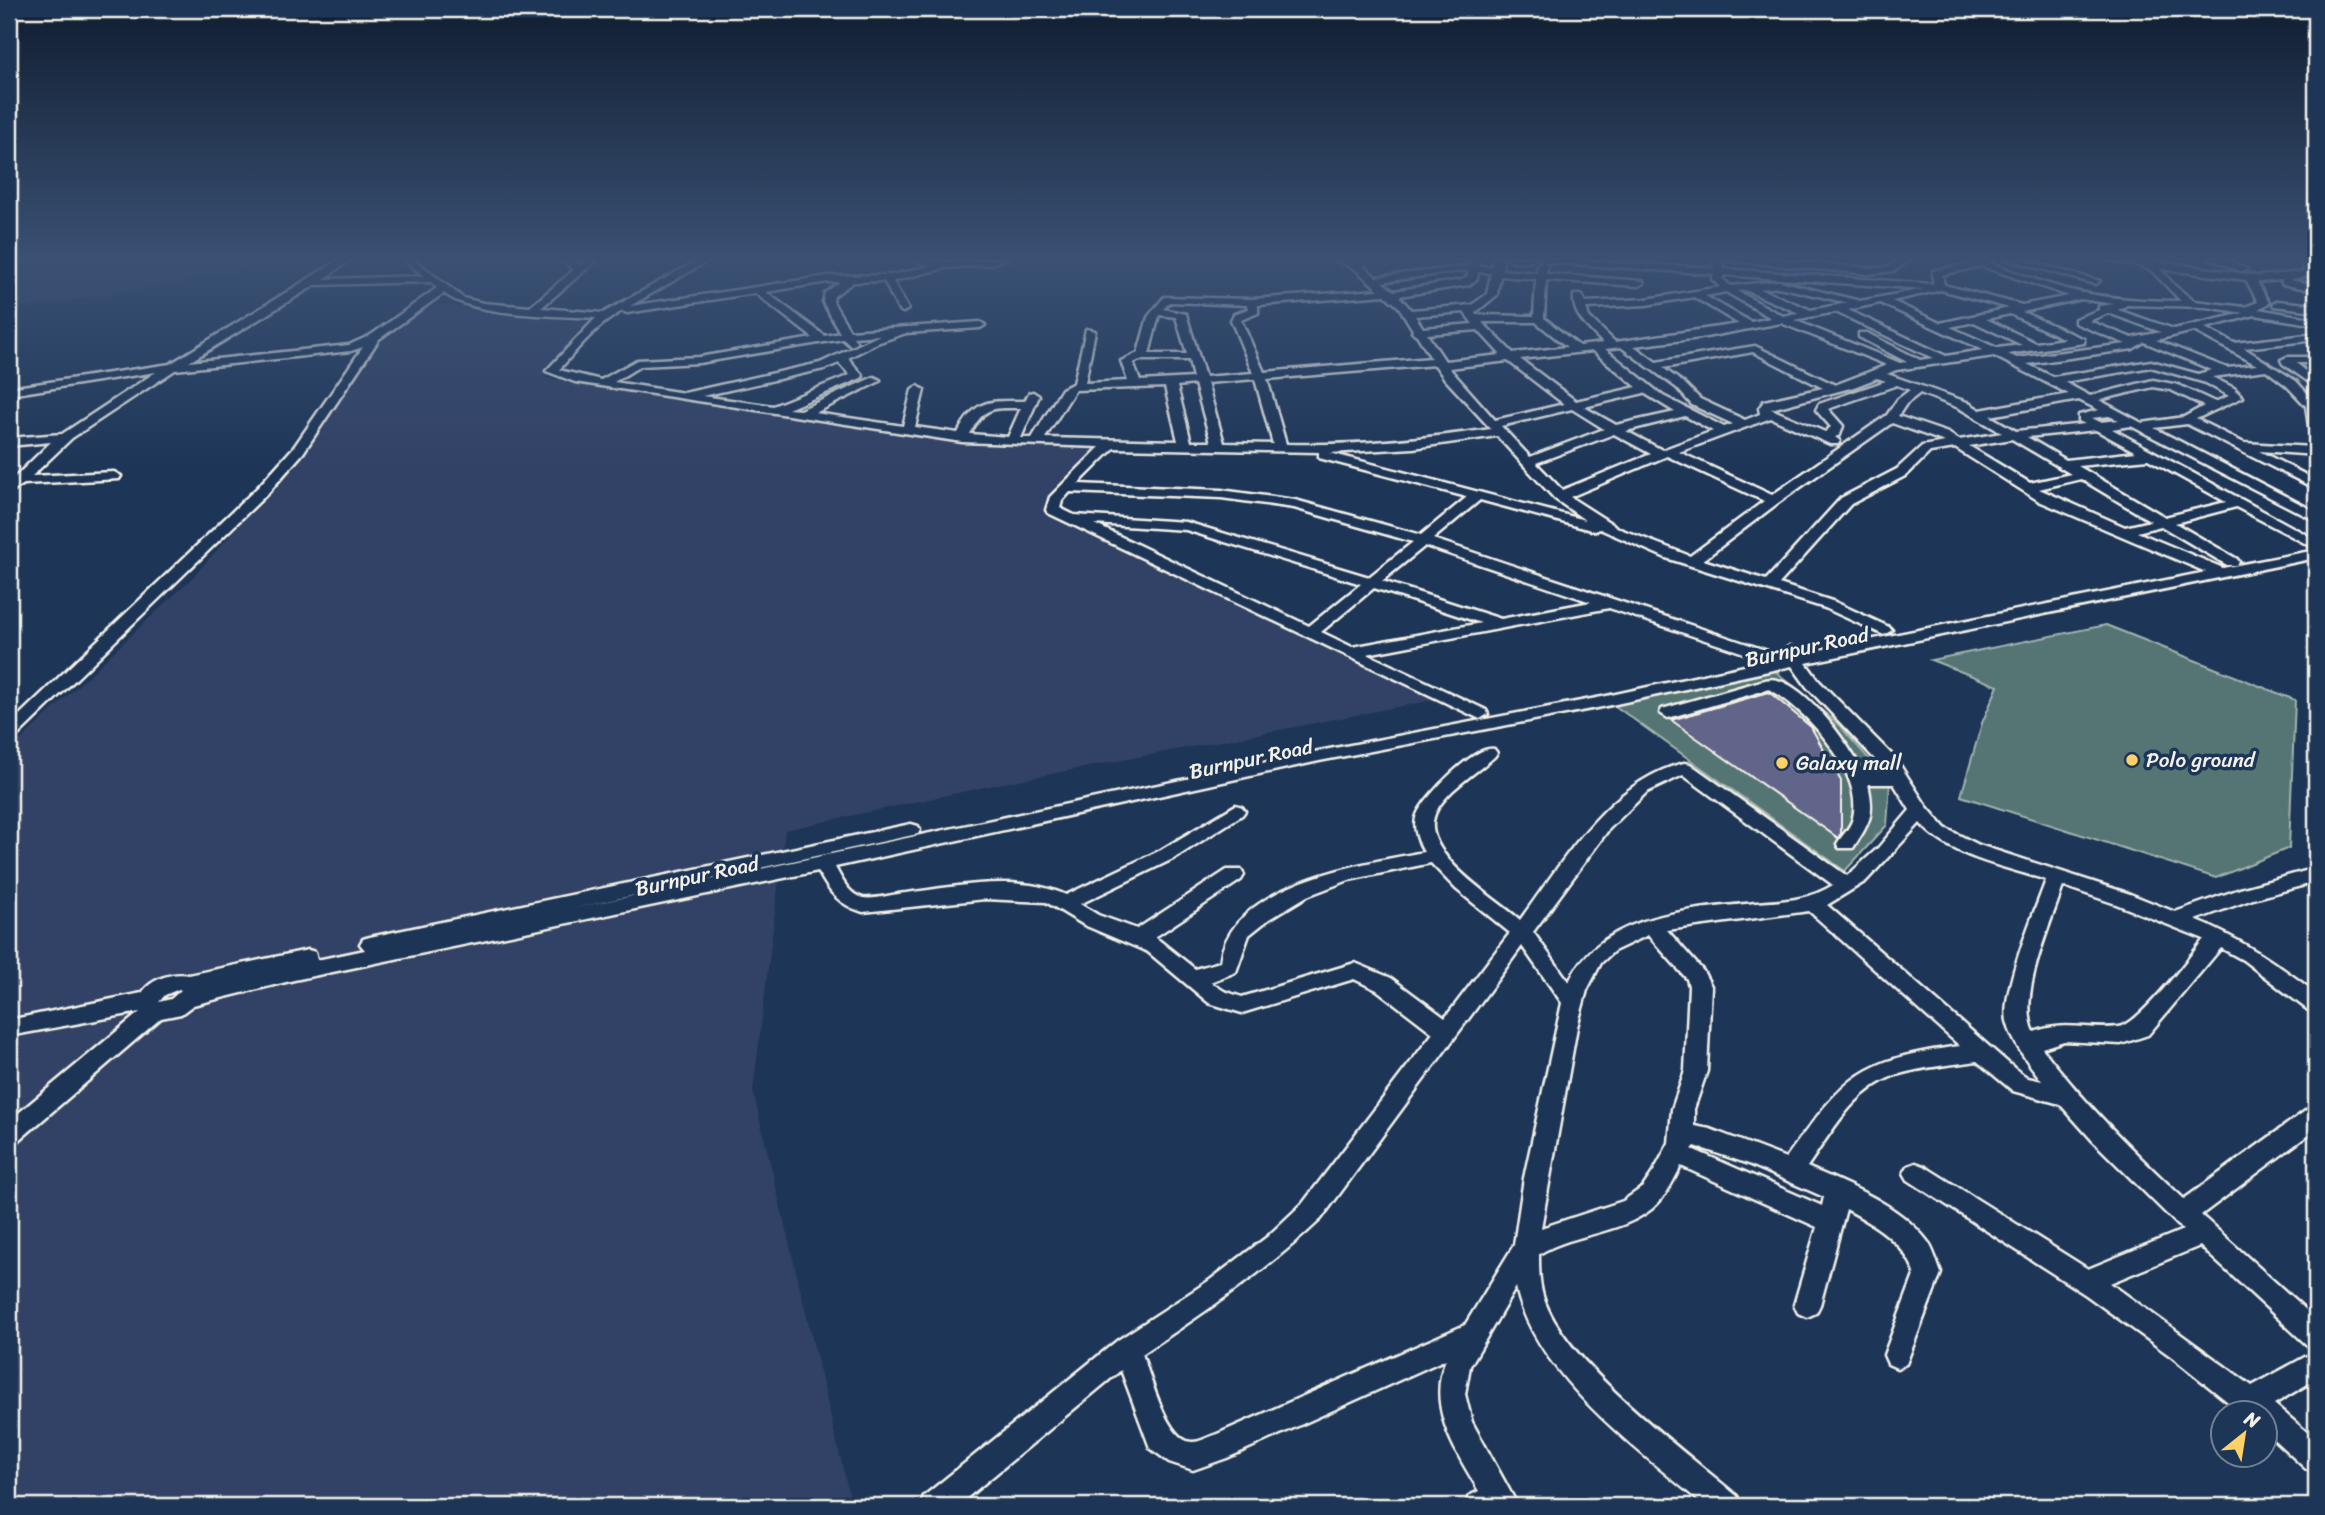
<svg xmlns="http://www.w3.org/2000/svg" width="2325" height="1515" viewBox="0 0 2325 1515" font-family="Sriracha,sans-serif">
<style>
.built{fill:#324366}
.green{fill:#557574;stroke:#a4b3ae;stroke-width:2}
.building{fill:#62658a;stroke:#f4f1e8;stroke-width:2}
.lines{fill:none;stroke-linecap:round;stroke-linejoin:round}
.minor-casing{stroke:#f4f1e8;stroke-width:5}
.minor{fill:#1d3557;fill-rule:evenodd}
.poi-dot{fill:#ffd166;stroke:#1d3557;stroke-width:2.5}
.labels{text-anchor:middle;stroke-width:7;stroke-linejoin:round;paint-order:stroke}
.street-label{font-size:21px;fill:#f4f1e8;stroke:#1d3557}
.poi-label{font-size:21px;fill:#f4f1e8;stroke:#1d3557;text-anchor:start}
</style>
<rect width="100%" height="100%" fill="#1d3557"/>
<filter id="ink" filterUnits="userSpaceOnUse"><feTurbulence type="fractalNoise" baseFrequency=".0143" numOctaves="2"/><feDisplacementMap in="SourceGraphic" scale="14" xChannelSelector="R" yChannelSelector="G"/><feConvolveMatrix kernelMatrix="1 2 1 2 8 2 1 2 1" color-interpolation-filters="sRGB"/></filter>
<g filter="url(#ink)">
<g class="built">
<polygon points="9,258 254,258 246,268 209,278 9,310"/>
<polygon points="416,303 600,315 545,378 983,443 1117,443 1052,507 1454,696 999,784 785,830 753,1091 852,1506 9,1506 9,751 193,577 267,494 363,359"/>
</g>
<g class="green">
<polygon points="2106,625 2295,700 2289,848 2216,878 1961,796 1982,723 1998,686 1931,660"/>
<polygon points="1767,664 1839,725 1890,783 1887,825 1845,871 1604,698"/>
</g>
<polygon class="building" points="1769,692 1811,727 1841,781 1841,833 1838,838 1671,720"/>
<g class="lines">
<defs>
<g id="minor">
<path d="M342,258H353L324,279L424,276L402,258H412L463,298L483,303L530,307L574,270L559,258H570L580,265L589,258H599L541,308L603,313L702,258H713L630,306L828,276L892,275L930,266L908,258L958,263L1008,258L992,264L945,268L893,281L908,309L903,312L898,309L884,281L853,282L834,296L833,302L850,331L980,322L985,325L980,328L906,333L877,343L848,358L863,376L861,378L788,409L800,410L874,377L880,380L878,382L815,413L903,426L912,390L918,386L924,390L915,427L958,433C976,398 989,401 1025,401L1029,393L1033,392L1039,396L1021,438H1032L1062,389L1074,383L1086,329L1095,331L1085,383L1128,381L1121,361L1138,353L1148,317L1164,297L1252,299L1379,290L1355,269L1330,258L1353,261L1357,258H1368L1363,266L1376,277L1469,266L1472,258H1477L1479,266L1492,267L1493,258H1503L1502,270L1537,273V265L1542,262L1547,265L1546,274L1643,281L1644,283L1639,286L1546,280L1544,318L1579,346L1603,343C1589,328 1572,316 1574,295H1582L1585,302L1646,299L1720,287L1712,279L1714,274L1542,262L1538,258L1714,268L1712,258H1757L1869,268C1879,268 1896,268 1898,258H1908L1910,260L1894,271L1869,274L1722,260L1724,269L1933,284V271L1971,263L1970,258H1975C2001,266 2026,277 2052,285C2093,298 2138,301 2181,301L2151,270L2133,264L2105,260L2103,258H2135L2259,276L2304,272L2302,260L2310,258L2314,275L2289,280L2316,285V291L2282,284V280L2257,282L2269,303L2258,309L2316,319V325L2255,315L2205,328L2234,343L2316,334V340L2244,348L2296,381L2316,403V455L2259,451L2316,480V489L2187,424L2154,428L2316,512V521L2131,426L2112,429L2316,540V549L2236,507L2175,523L2237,559L2239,562L2237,565H2227L2161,526L2137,532L2223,568L2316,550V558L1806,663L1819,681L1896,759L1927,807L1945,828L1979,845L2130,894L2175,912L2240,889L2316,868V882L2253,899L2195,920C2240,938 2277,964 2316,993V1012L2308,1010L2243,960L2221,948L2148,1035L2121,1044L2064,1041L2042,1048C2084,1103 2133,1152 2184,1199L2308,1109L2316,1107V1129L2201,1215L2316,1319V1348L2307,1345L2200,1246L2110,1283L2252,1386L2316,1351V1379L2274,1404L2316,1440V1473L2306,1469L2266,1432V1414H2243L2172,1357L2086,1295L1908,1180L1904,1173L1908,1166L1916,1163L1924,1166L2088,1269L2183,1230L2093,1141L2060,1104L2013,1091L1977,1061C1950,1065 1922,1067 1896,1075C1854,1089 1831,1133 1807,1167C1848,1185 1900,1204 1928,1242C1934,1251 1937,1263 1941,1273L1906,1364L1897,1368L1888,1364L1884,1355L1915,1273C1904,1242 1874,1224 1846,1209L1820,1305L1816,1313L1807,1317L1798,1313L1794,1305L1817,1227L1681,1166C1674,1179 1668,1193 1658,1203C1628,1234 1575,1232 1539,1254C1539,1270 1539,1286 1545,1302C1569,1366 1684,1451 1737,1496L1741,1506H1705C1639,1450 1535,1376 1516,1287L1470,1366L1465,1394L1472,1422L1518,1506H1465L1469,1496L1479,1491C1455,1450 1426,1407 1446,1359L1227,1458L1193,1470L1169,1462L1150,1448L1121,1370L957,1506H920L924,1496L1118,1340L1210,1280L1267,1237L1303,1203L1433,1033L1377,990L1354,979L1242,1013L1209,1003L1148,952L1084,925L1046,902L985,899L863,912C839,905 829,892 818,871L294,980L193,1005L181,1014L161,1018L17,1142L9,1145V1121L140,1012L9,1036V1020L142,993C151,979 172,972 189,975L308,950L315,952L317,960L365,950L360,944L363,939L370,937L911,824L918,826L920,830L918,834L570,909L1319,751L1602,697L1786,657L1782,651L1790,646L1796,648L1800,654L2206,572L2039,501L1955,448L1930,452L1907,475L1851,504L1779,584L1835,602L1889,627L1892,630L1884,635L1825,608L1666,558L1600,529L1595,531L1480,500L1433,539L1774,653L1776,656L1768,661L1609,608L1367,654L1486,710L1488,714L1480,719L1048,513L1046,510L1050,497L1100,447L962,442L575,382L546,371L596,318C556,315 474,317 444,293L379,339L303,453L268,493L15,738L9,739V725L258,487L294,447L363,347L351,351L175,370L72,438L32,476L114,472L121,476L119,479L24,484L9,493V483L51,442L9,446V438L62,434L156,372L9,395V388L170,364ZM1981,266L2069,296L2022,305L1944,285L1942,275ZM2160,269L2246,280L2258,302L2245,307L2194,301L2175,286ZM1460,271H1468V276L1462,280L1394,291L1382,282ZM1478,272L1491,273L1487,294L1472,305L1411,310L1399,296L1469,285L1477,279ZM1724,275L1924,289L1860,301L1779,281L1730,286L1722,278ZM1500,276L1536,279L1534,316L1476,315L1475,313L1497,295ZM431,282L437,288L371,335L349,345L189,362L315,285ZM828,282H840L825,293L823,302L840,333L825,336L766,292ZM1779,287L1848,303L1811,310L1760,289ZM1745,290L1799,313L1783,316L1737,291ZM1941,290L2009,308L1940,323L1892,301ZM1726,292L1771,318L1751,322L1705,296ZM755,293L813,338L699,357L637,360L601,380L559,370C578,348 597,325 622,311L627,313ZM1385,295L1399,307L1413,330L1412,332L1417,335L1431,358L1264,372L1241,320L1258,313V305ZM1694,297L1739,324L1615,342L1589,317L1586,308L1646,305ZM2081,299L2114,304L2099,306V310L2075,319V323L2126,344L2017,358L2008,354L2084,343V339L2022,312ZM1170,302L1247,305L1248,309L1234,314L1231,320L1253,373L1205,377L1186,314L1163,309ZM1880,303L1983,350L1946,356L1848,310ZM2127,305L2207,307L2244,313L2174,329L2118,310ZM1464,312L1473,324L1423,328L1415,316ZM1836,312L1933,358L1920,360L1867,333H1859V337L1907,362L1900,363L1794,320ZM2108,313L2161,332L2132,338L2089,321ZM2010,314L2065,339L2036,343L1986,319ZM1159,315L1176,317L1187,354H1149ZM1482,322H1536L1567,347L1513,353ZM1974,322L2022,345L1997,348L1950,327ZM1781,323L1887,365L1835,385L1755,346L1656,362L1634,346L1700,338ZM1478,330L1501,355L1445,361L1427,334ZM2194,331L2257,365L2227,368L2156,340ZM880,335L820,363L684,393L614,382L640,366L699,363L843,339L851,346L857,343L853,337ZM2144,342L2212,370L2198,374L2151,361L2053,377L2027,364L2133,349ZM1621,347L1677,388L1692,405L1733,424L1724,427L1663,396L1605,349ZM1593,351L1637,387L1576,401L1520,359ZM1753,352L1823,388L1764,401L1759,408L1760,414L1745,420L1700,399L1685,384L1663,368ZM1994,356L2069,394L1980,410L1967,402L1887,374L1896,370ZM1140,360H1189L1193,378L1140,381L1133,363ZM1508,361L1564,404L1495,420L1449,368ZM839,363L850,375L773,406L702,396L824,369ZM1435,365L1445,379L1491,429C1422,439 1355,446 1286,444L1267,379ZM2151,367L2206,383L2229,396L2215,402L2178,385L2153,380L2090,396L2064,382ZM2266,370L2287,386L2306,406L2312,447L2244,443L2196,419L2243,397L2234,388L2212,377ZM1877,378L1886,381L1819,404L1816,410L1831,427L1825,432L1771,409L1854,387ZM1255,379L1273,444L1224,443L1207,383ZM1195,384L1211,442H1191L1177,386ZM1897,385L1910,390L1898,399L1887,415L1772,495L1679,452L1771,418L1830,444H1838L1840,441L1835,437L1840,435L1843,426L1828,409ZM1165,387L1178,441L1045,438L1075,390ZM2153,387L2171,390L2204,406L2184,417L2142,423L2099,400ZM1644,393L1675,412L1616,425L1584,407ZM1920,393L1959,408L2002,433L1959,440L1948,433L1898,416L1906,404ZM2079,400L2099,410L2079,415V421L2085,424L2016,431L1990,416ZM1021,408L1008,437L970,434C984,406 992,408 1021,408ZM1572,409L1604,429L1530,457L1501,426ZM1685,416L1713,431L1662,450L1626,431ZM2109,416L2119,420L2100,422L2092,418ZM1892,423L1945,442L1922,446L1897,469L1841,498L1766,580L1703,560L1778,503ZM2096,430L2136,452L2066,460L2027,437ZM1614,434L1651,454L1562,490L1536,463ZM1497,436L1555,499L1585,520L1330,453L1413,448ZM2012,439L2071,474L2030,483L1969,446ZM1114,448L1319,452V458L1467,497L1421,535L1295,500L1221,490L1078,484ZM1667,456L1764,501L1690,556L1620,529L1570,497ZM2148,459L2226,502L2165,517L2078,466ZM2081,479L2151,521L2125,527L2039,489ZM1070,492L1221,498L1294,508L1413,542L1369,577L1186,522L1074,515L1060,508L1062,501ZM1094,524L1186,530L1361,584L1309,626ZM1425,546L1591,602L1501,619L1382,581ZM1374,588L1481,623L1352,647L1321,632ZM1792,666L1807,687L1887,772H1863C1851,747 1798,671 1765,680L1662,709L1660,713L1668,718L1769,689C1806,709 1867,775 1852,821C1849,829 1841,837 1837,844L1839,848H1853C1870,822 1875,815 1868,784H1894L1910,810L1878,848L1847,876L1690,764L1684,763C1608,782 1564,861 1520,920C1496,898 1419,854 1435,814C1445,791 1476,773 1494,757L1497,753L1494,749C1476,744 1424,797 1417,815C1412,827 1418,841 1424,852C1361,864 1230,883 1220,962L1195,969L1155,937L1241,880L1244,875L1241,870H1227L1137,929L1098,915L1080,904L1175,858L1242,815L1245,811L1242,807L1236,805L1161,850L1066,895C1019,873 955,887 906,893C893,894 875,900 863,898C849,895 841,878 835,867L1319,761L1602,707ZM1683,775L1833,885C1809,900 1784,901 1756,903C1689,910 1601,913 1569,982L1533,932L1609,829L1647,792ZM1920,823C1949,857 2004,866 2046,880C2035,911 2001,991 2007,1021C2013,1045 2028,1062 2042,1081L2028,1078L2015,1069L1827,905L1866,881ZM1431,863L1456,889L1510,933L1445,1018L1391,978L1355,963L1242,997L1224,991L1210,982L1236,972L1249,935L1269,919L1307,896L1349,880ZM2063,886L2116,904L2204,939C2189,958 2139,1025 2119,1027C2088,1031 2066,1020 2034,1032C2017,996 2051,924 2063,886ZM1809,911L1960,1046C1856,1060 1846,1077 1786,1158L1710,1129L1694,1126V1109L1707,1071L1711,986L1703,971L1667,930ZM1648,935L1687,979L1689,986L1685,1071L1672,1109L1669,1143L1654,1171L1643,1187L1623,1201L1541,1228L1577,1027L1587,990L1601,963L1614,951ZM1522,946L1562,1003L1524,1178L1514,1245L1465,1325L1215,1435C1208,1437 1200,1442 1193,1442C1167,1443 1150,1374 1142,1354C1205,1312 1266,1271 1321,1219ZM179,989L181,990L171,999L159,1002L165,995ZM1695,1146L1749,1164L1824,1197L1822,1206L1692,1149Z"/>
<path d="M1508,258H1535C1529,263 1514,263 1508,258Z"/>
<polygon points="2003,258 2018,258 2100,281 2095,284"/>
<polygon points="2209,258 2222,258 2248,269 2240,271"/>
<polygon points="2278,301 2316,305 2316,311 2274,306 2273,304"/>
<polygon points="2287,357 2316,357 2316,363 2296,363 2316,379 2316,387 2283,364 2281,360"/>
</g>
</defs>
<use href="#minor" class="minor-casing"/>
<use href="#minor" class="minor"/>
</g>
</g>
<linearGradient id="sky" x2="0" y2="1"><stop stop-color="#101d30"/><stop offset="0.55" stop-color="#3a5174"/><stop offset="1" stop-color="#3a5174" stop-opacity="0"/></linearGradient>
<rect width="2325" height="470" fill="url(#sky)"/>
<g class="poi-dot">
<circle cx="2132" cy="760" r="7"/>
<circle cx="1782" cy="763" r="7"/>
</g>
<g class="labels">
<g class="street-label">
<text transform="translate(1807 647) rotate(-12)" y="7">Burnpur Road</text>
<text transform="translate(1251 759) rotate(-12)" y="7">Burnpur Road</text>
<text transform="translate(697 876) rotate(-12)" y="7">Burnpur Road</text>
</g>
<g class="poi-label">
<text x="2146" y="767">Polo ground</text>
<text x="1796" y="770">Galaxy mall</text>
</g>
</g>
<rect width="2325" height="1515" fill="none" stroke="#1d3557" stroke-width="35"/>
<rect x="18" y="18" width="2290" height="1480" fill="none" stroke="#f4f1e8" stroke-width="2.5" filter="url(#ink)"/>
<g transform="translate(2244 1434) rotate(30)"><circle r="33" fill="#1d3557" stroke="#738091" stroke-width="2"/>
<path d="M0-5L12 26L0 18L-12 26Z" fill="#ffd166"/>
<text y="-10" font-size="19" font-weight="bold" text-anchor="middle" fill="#f4f1e8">N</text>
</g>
</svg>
